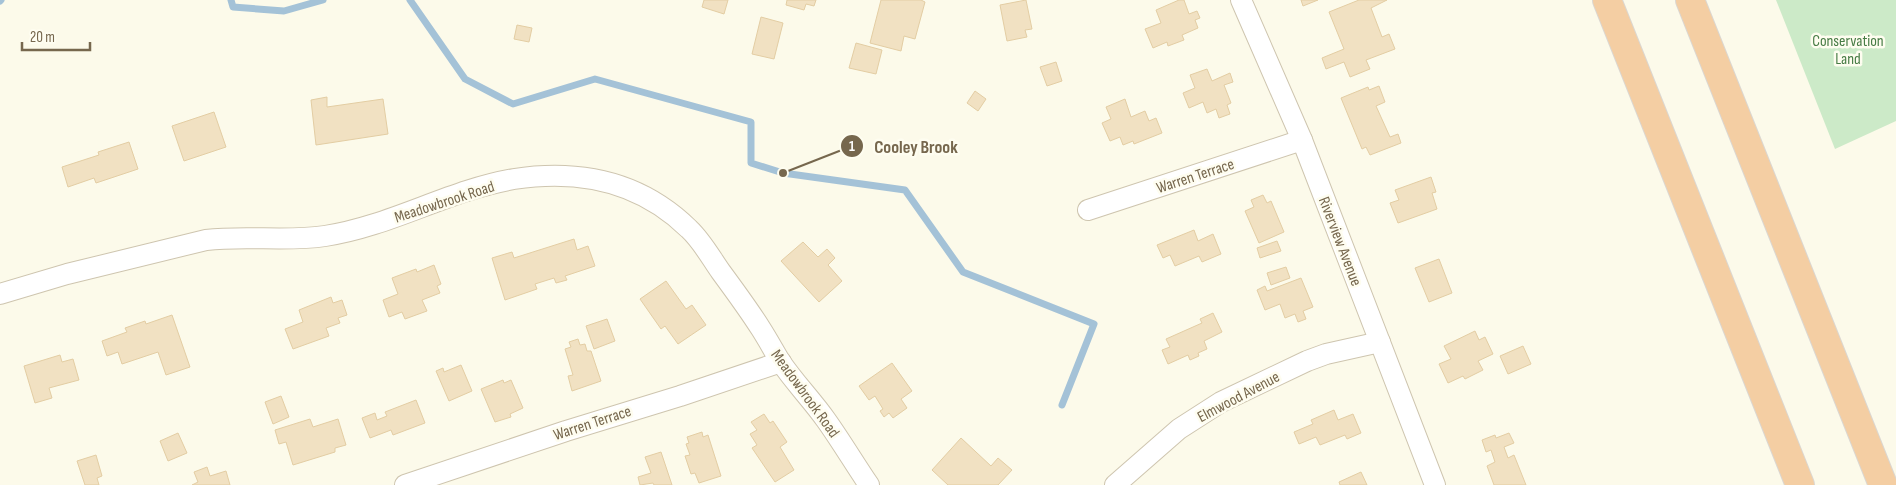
<svg xmlns="http://www.w3.org/2000/svg" width="1896" height="485" viewBox="0 0 1896 485" font-family="'Sofia Sans Condensed',sans-serif">
<style>
.green{fill:#cceac8}
.lines{fill:none;stroke-linecap:round;stroke-linejoin:round}
.stream{stroke:#a4c2d7;stroke-width:7}
.building{fill:#f1e1c2;stroke:#e3cda3}
.street-casing{stroke:#cec5af;stroke-width:22}
.highway-casing{stroke:#dbd7d1;stroke-width:30}
.street{stroke:#fff;stroke-width:20}
.highway{stroke:#f4cea3;stroke-width:28}
.labels{text-anchor:middle;stroke-width:5;stroke-linejoin:round;paint-order:stroke}
.park-label{font-size:16px;fill:#477c45;stroke:#fefdf0}
.street-label{font-size:16px;fill:#76674d;stroke:#fefdf0}
.leader{fill:none;stroke:#76674d;stroke-width:2}
.callout-dot{fill:#76674d;stroke:#fefdf0;stroke-width:2}
.mark-label{font-size:15px;text-anchor:middle;font-weight:bold;fill:#fff}
.callout-label{font-size:18px;text-anchor:middle;font-weight:bold;fill:#76674d;stroke:#fefdf0;stroke-width:5;stroke-linejoin:round;paint-order:stroke}
</style>
<rect width="100%" height="100%" fill="#fcfaea"/>
<polygon class="green" points="1776,0 1896,0 1896,121 1835,149"/>
<g class="lines">
<g class="stream">
<polyline points="231,0 233,7 284,11 323,0"/>
<polyline points="410,0 465,79 513,104 595,79 751,122 751,163 783,173 905,190 963,272 1094,324 1062,405"/>
<polyline points="0,1 1,0"/>
</g>
</g>
<g class="building">
<polygon points="704,0 728,0 724,14 702,7"/>
<polygon points="787,0 816,0 814,6 806,4 804,10 786,5"/>
<polygon points="881,0 921,0 925,2 915,39 904,36 901,51 870,43"/>
<polygon points="1026,0 1032,29 1025,30 1027,37 1007,41 1000,5"/>
<polygon points="1179,0 1184,0 1189,14 1197,11 1200,18 1195,20 1198,28 1182,35 1184,40 1168,46 1167,42 1153,48 1145,29 1161,23 1156,10"/>
<polygon points="1301,0 1318,0 1303,6"/>
<polygon points="1359,0 1387,0 1371,8 1382,37 1389,34 1395,49 1366,60 1370,69 1350,77 1344,62 1326,69 1322,58 1344,49 1329,12"/>
<polygon points="761,17 783,23 774,59 752,54"/>
<polygon points="517,25 532,28 529,42 514,39"/>
<polygon points="856,43 882,50 876,74 849,68"/>
<polygon points="1056,62 1062,81 1047,86 1040,67"/>
<polygon points="1207,69 1212,81 1230,73 1233,82 1224,85 1231,103 1227,105 1230,114 1219,118 1216,109 1207,113 1203,102 1189,108 1183,93 1195,88 1190,75"/>
<polygon points="1379,86 1385,102 1376,106 1390,137 1398,134 1401,143 1370,155 1366,147 1362,149 1341,98 1368,87 1369,90"/>
<polygon points="975,91 986,99 978,111 967,103"/>
<polygon points="327,97 327,107 383,99 388,134 316,145 311,100"/>
<polygon points="1125,99 1131,117 1145,111 1149,121 1156,118 1162,133 1134,144 1133,141 1123,145 1120,137 1110,141 1102,123 1111,119 1106,107"/>
<polygon points="214,112 226,147 184,161 172,126"/>
<polygon points="129,142 138,169 96,183 94,178 68,187 62,167 99,155 98,152"/>
<polygon points="1431,177 1436,192 1432,193 1437,209 1398,223 1390,203 1399,200 1395,190"/>
<polygon points="1263,195 1267,203 1271,201 1284,232 1259,243 1245,211 1254,207 1251,200"/>
<polygon points="1194,230 1198,241 1213,234 1221,254 1202,262 1199,256 1175,266 1170,255 1163,258 1157,245"/>
<polygon points="574,239 577,250 588,246 595,266 565,276 567,280 556,283 554,278 535,284 537,289 505,300 492,258 512,252 514,258"/>
<polygon points="1277,241 1281,251 1260,258 1257,248"/>
<polygon points="803,242 818,257 827,249 835,258 828,265 842,281 819,302 781,261"/>
<polygon points="1439,259 1452,293 1429,302 1415,268"/>
<polygon points="434,265 441,284 437,286 440,293 422,300 427,311 405,319 402,312 389,317 383,300 398,294 392,278 416,269 417,272"/>
<polygon points="1286,267 1290,278 1271,285 1267,273"/>
<polygon points="1301,278 1313,307 1303,311 1306,319 1298,322 1295,314 1285,318 1280,304 1265,310 1257,290 1265,286 1267,291"/>
<polygon points="666,281 686,309 692,305 706,325 678,344 665,326 661,329 640,299"/>
<polygon points="331,297 333,303 342,300 347,315 338,318 340,323 326,328 329,336 293,349 285,329 303,322 299,310"/>
<polygon points="1213,313 1222,332 1204,341 1207,349 1198,353 1199,356 1190,360 1188,355 1168,364 1162,350 1170,347 1166,339 1202,323 1200,319"/>
<polygon points="172,315 190,367 166,375 158,352 122,364 118,352 107,356 102,341 127,332 125,328 145,321 146,324"/>
<polygon points="607,319 615,341 594,349 586,326"/>
<polygon points="1475,331 1479,340 1485,337 1493,354 1478,361 1483,370 1465,379 1463,376 1448,383 1439,364 1451,359 1444,346"/>
<polygon points="578,339 580,345 585,344 587,351 591,351 601,381 572,391 568,376 573,375 565,349 571,347 569,342"/>
<polygon points="1523,346 1531,364 1508,374 1500,356"/>
<polygon points="60,355 62,362 73,359 79,380 49,388 52,398 35,403 24,366"/>
<polygon points="892,363 912,391 901,399 907,408 893,418 889,413 884,417 880,411 883,409 875,396 869,400 859,386"/>
<polygon points="461,365 472,391 449,401 436,371 443,368 444,372"/>
<polygon points="503,380 504,383 511,380 523,408 510,414 511,417 495,422 481,389"/>
<polygon points="281,396 289,417 273,424 265,402"/>
<polygon points="416,400 425,423 393,435 391,430 370,438 362,418 375,413 377,420 387,416 385,412"/>
<polygon points="1334,410 1338,420 1353,414 1361,433 1347,439 1345,435 1320,445 1316,437 1299,444 1294,432 1313,424 1311,420"/>
<polygon points="764,414 770,423 773,421 787,442 780,447 794,470 775,482 752,448 757,445 750,434 757,430 751,422"/>
<polygon points="310,419 313,427 338,419 346,445 335,448 335,452 293,465 286,442 279,444 275,430"/>
<polygon points="702,432 703,437 708,435 721,476 699,483 695,473 691,474 685,456 690,455 686,444 689,443 687,437"/>
<polygon points="178,433 187,453 168,461 160,441"/>
<polygon points="1509,433 1514,443 1504,447 1508,458 1514,455 1526,485 1494,485 1487,466 1495,462 1491,450 1486,452 1482,440 1495,435 1496,438"/>
<polygon points="961,438 991,466 998,458 1012,470 998,485 948,485 932,470"/>
<polygon points="661,452 672,485 654,485 653,483 640,485 638,477 651,473 645,457"/>
<polygon points="96,455 102,476 97,478 99,485 85,485 77,461"/>
<polygon points="207,467 210,476 226,471 230,485 192,485 198,482 194,472"/>
<polygon points="1361,472 1367,485 1340,485 1339,482"/>
</g>
<g class="lines">
<defs>
<g id="street">
<polyline points="1241,0 1302,140 1435,485"/>
<polyline points="1088,210 1302,140"/>
<path d="M0,294L67,274L206,240C246,235 286,242 325,236C391,226 449,190 514,179C580,169 641,182 689,229C702,241 711,258 721,272C735,291 749,310 761,329C768,340 774,351 780,361C794,382 812,400 826,420C841,441 854,463 869,485"/>
<polyline points="405,485 566,431 680,396 781,362"/>
<polyline points="1115,485 1179,429 1221,402 1307,361 1326,354 1380,342"/>
</g>
<g id="highway">
<polyline points="1607,0 1800,485"/>
<polyline points="1690,0 1883,485"/>
</g>
</defs>
<use href="#street" class="street-casing"/>
<use href="#highway" class="highway-casing"/>
<use href="#street" class="street"/>
<use href="#highway" class="highway"/>
</g>
<g class="labels">
<g class="park-label">
<text x="1848" y="46">Conservation<tspan x="1848" dy="18">Land</tspan></text>
</g>
<g class="street-label">
<text transform="translate(1195 175) rotate(-18)" y="6">Warren Terrace</text>
<text transform="translate(444 201) rotate(-18)" y="6">Meadowbrook Road</text>
<text transform="translate(1341 241) rotate(69)" y="6">Riverview Avenue</text>
<text transform="translate(806 393) rotate(54)" y="6">Meadowbrook Road</text>
<text transform="translate(1238 396) rotate(-28)" y="6">Elmwood Avenue</text>
<text transform="translate(592 422) rotate(-18)" y="6">Warren Terrace</text>
</g>
</g>
<path class="leader" d="M783 173L852 146"/>
<g class="callout-dot">
<circle cx="783" cy="173" r="5"/>
<circle cx="852" cy="146" r="12"/>
</g>
<g class="mark-label">
<text x="852" y="151">1</text>
</g>
<g class="callout-label">
<text x="916" y="153">Cooley Brook</text>
</g>
<path d="M22 42v8h68v-8" fill="none" stroke="#76674d" stroke-width="2.5"/>
<text x="30" y="42" font-size="15" fill="#76674d" stroke="#fefdf0" stroke-width="4" paint-order="stroke">20 m</text>
</svg>
